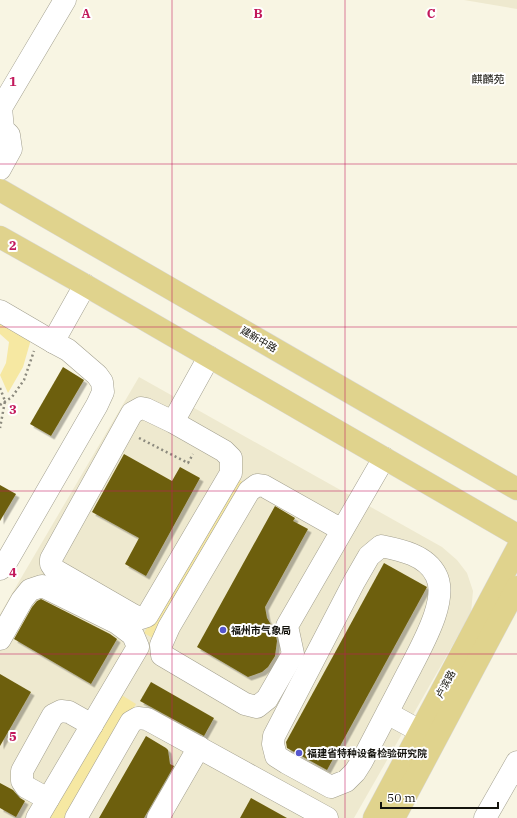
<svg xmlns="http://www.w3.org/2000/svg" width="517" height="818" viewBox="0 0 517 818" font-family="'IBM Plex Serif','Noto Sans SC',serif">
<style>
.built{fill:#eee9cf}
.green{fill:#f6e8a2}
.building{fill:#6d5f11;filter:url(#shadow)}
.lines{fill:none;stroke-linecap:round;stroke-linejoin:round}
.minor-casing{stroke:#a29f8e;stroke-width:23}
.major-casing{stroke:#d9d9d8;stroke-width:23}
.path{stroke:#8c8a7e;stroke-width:2.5;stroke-dasharray:2 3;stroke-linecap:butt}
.minor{stroke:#fff;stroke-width:22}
.major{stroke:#e0d38d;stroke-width:22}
.grid{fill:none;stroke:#c2185b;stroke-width:1;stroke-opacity:0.55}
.poi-dot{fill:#5656cd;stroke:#fff;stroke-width:1.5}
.labels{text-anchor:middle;stroke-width:4;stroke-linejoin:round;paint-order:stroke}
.street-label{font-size:10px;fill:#14130d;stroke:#fff}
.poi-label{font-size:10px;font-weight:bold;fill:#14130d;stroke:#fff;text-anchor:start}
.neighbourhood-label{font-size:11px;fill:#14130d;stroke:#fff}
.grid-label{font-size:13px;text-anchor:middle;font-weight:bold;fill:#c2185b;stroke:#fff;stroke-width:4;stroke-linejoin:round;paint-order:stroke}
</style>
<defs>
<filter id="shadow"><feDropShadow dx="3.5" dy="3.5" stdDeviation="0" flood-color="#0004"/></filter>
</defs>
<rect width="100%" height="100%" fill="#f8f5e3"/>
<g class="built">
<polygon points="464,0 517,0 517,9"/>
<polygon points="139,377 442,547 457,560 467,573 473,591 471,613 354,818 0,818 0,614"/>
</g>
<g class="green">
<polygon points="0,317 32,336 23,367 8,393 0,375 6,363 9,342 0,334"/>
<polygon points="234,477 246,484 156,640 144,633"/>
<polygon points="120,694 136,704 70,818 48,818"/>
</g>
<g class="building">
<polygon points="63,367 84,380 51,436 30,424"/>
<polygon points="124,454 172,481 180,467 200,478 146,576 125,564 139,538 92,512"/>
<polygon points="0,485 16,494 0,521"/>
<polygon points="275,506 295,518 293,521 308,529 265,607 267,618 273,628 276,636 277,641 275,656 268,667 262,672 248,677 197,647"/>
<polygon points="384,563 427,587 327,770 287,748 286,742"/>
<polygon points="41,599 110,634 117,639 91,684 14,639 32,607 37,601"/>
<polygon points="0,674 31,692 0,746"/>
<polygon points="151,682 214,718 204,736 140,701"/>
<polygon points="146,736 166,748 168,750 170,764 174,766 144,818 99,818"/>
<polygon points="0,783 13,790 20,798 25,801 16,817 0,808"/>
<polygon points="251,798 287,818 240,818"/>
</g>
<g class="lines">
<defs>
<g id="minor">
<polyline points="0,169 11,149 9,135 3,129 1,108 65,0"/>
<polyline points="0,311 53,342"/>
<polyline points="173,422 146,409 141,408 132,413 51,559 51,564 55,570 133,615 141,618 147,616 231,473 231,458 224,451 173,422 209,357"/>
<polyline points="342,530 264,486 257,485 249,491 169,627 161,645 162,655 245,704 257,707 267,699 293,654 287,626 384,458"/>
<polyline points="0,569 4,566 97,405 103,392 102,382 97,375 68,350 53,342 85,285"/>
<polyline points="0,639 22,600 30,590 42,586 117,623 133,635 138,647 37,818"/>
<path d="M387,713L362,761L355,772L346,781L331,787L287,763L276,756L273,744L274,736L354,582L369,556L381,546C401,550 426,555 436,575C449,599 422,645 411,667C403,682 395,698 387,713L420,731"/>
<polyline points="48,799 26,787 22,781 22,771 53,715 61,711 69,712 92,725"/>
<polyline points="76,818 131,722 138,718 147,719 327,818"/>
<polyline points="158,818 199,747"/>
<polyline points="485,818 517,762"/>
</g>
<g id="major">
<polyline points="0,190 517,489"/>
<polyline points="0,237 85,285 517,535"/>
<polyline points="374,818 517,549"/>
<polyline points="394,818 517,587"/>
</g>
</defs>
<use href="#minor" class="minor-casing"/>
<use href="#major" class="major-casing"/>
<g class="path">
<polyline points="0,388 5,401 0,428"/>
<polyline points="0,405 12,397 24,380 34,351"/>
<polyline points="139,438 188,463 193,454"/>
</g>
<use href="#minor" class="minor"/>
<use href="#major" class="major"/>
</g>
<path class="grid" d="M172,0V818M345,0V818M0,164H517M0,327H517M0,491H517M0,654H517"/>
<g class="poi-dot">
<circle cx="223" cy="630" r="4"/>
<circle cx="299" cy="753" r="4"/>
</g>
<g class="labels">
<g class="street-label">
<text transform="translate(259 339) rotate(30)" y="4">建新中路</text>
<text transform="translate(445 684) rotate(-62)" y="4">卢滨路</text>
</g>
<g class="poi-label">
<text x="231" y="634">福州市气象局</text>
<text x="307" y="757">福建省特种设备检验研究院</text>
</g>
<g class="neighbourhood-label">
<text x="488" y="83">麒麟苑</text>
</g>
</g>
<g class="grid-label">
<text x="86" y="18">A</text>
<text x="258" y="18">B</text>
<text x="431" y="18">C</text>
<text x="13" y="86">1</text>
<text x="13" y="250">2</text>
<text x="13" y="414">3</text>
<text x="13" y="577">4</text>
<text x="13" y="741">5</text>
</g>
<path d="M381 802v6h117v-6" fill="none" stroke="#14130d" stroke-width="2"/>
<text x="387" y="802" font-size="12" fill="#14130d" stroke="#ffffff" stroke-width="3" paint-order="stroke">50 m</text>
</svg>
